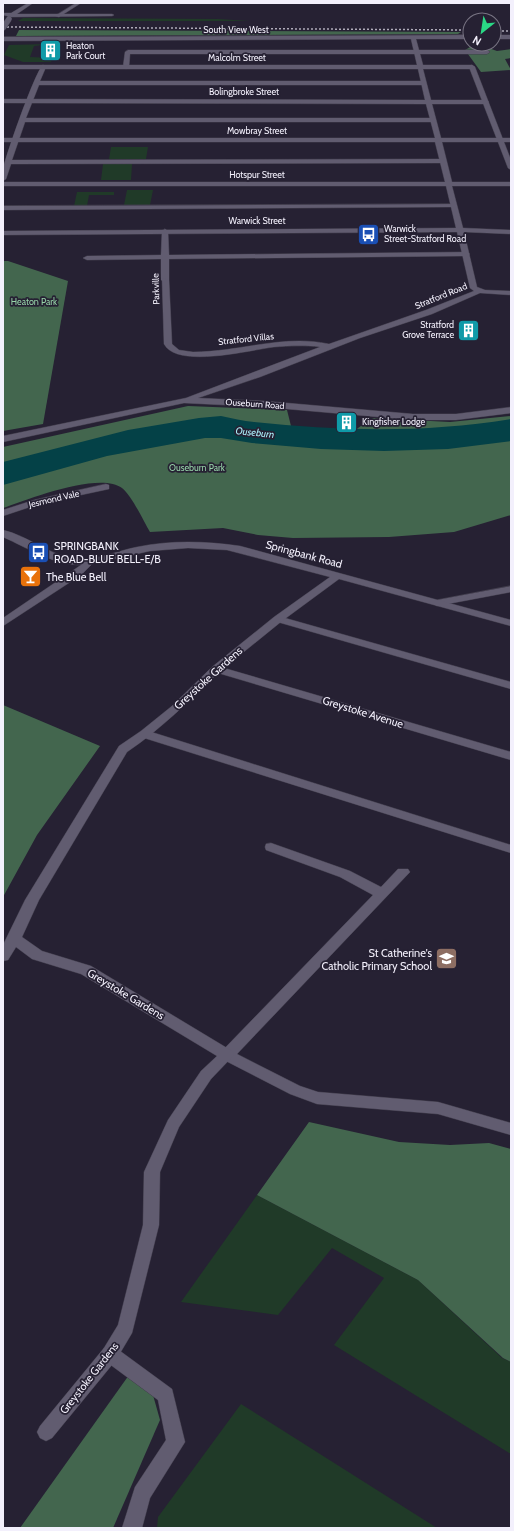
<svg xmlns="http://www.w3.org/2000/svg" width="514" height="1531" viewBox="0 0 514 1531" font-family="Cabin,sans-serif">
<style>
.green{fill:#203a28}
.forest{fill:#43664e}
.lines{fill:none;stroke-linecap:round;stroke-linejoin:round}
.river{fill:#044147;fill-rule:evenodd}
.lane-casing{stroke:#413d4c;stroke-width:1}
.street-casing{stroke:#413d4c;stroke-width:1}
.lane{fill:#615c70;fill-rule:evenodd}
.street{fill:#615c70;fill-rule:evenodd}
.rail{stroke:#afabb9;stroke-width:1.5;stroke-dasharray:2 2;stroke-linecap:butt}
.street-bridge-casing{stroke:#413d4c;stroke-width:6;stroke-linecap:butt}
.street-bridge{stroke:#615c70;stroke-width:5.5}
.labels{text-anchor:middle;stroke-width:3.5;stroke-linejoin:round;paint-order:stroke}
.far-street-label{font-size:9px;fill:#f3f0fc;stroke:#262133}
.far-poi-label{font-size:9px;fill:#f3f0fc;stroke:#262133;text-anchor:start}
.far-park-label{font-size:9px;fill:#96d3a8;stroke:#262133}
.far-water-label{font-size:10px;font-style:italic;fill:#abf0fa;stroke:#262133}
.poi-label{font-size:11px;fill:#f3f0fc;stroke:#262133;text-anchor:start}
.street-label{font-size:11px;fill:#f3f0fc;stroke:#262133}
</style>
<rect width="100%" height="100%" fill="#262133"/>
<g class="green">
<polygon points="23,18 218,19 250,21 18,21"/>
<polygon points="51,44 34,46 30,57 53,58 51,62 23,62 4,55 9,45"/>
<polygon points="111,147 148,147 146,159 109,159"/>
<polygon points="103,164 132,164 131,180 101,180"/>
<polygon points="127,190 153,190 150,205 124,205"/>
<polygon points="77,192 114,192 114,195 89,195 87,206 74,206"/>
<polygon points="257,1195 418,1280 502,1358 511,1362 511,1454 334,1345 384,1278 332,1248 278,1315 181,1302"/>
<polygon points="241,1404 437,1528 157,1528 158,1517"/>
</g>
<g class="forest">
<polygon points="19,30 461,32 458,34 16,36"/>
<polygon points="470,44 482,44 480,45 497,51 511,49 511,58 505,59 511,70 481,72 465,50 472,46"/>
<polygon points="3,261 8,261 68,281 43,424 3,431"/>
<path d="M188,406L287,410L291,426L352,432L373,418L450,422L511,416V515L454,532L389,537L293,538L258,535L223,528L150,532C143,520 132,496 122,488C100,471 28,499 3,508V447Z"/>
<polygon points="3,705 100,746 37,835 3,897"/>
<polygon points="309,1122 399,1142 450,1145 489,1143 511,1149 511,1362 503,1358 418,1280 257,1195"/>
<polygon points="129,1375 153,1395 160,1420 113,1528 20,1528"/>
</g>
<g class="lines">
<path class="river" d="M221,416C232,418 243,421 254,422C340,431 426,433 511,419V441L448,449L384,451L321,449L252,443L221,438H205L107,456L3,485V462L128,430L199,418Z"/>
<defs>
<g id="lane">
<polygon points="76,3 81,3 59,17 55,16"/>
<polygon points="128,50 487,50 490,52 487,54 130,54 129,67 126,69 123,67 125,52"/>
<path d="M43,65L46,67L40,81H423L426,83L423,85H39L26,118H432L435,120L432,122H25L12,160L442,159L445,161L442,163L11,164L6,179L3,181C3,177 2,172 3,169C6,155 36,69 43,65Z"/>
<polygon points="472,65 475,67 511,160 511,170 508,168 469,67"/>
<polygon points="455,204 456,205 453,207 3,210 3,206"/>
<polygon points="165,229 168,231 169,255 466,252 470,254 466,256 169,259 169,280 165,282 161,280 161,259 87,260 83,258 87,256 161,255 162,231"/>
<polygon points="106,484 109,485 109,489 39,504 3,516 3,510 34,500"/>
<polygon points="511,586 511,592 437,606 432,603 437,600"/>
<polygon points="278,616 511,682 511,689 274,621 273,619"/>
<polygon points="145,730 511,845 511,853 141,737 139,734"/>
<polygon points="271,843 350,871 381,887 398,869 408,869 410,872 237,1054 300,1086 318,1092 438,1102 511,1123 511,1135 438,1114 317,1104 290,1094 222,1059 220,1055 222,1051 373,895 340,877 266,850 265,847 266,844"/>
<polygon points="110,1346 116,1348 172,1389 185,1442 150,1498 142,1528 122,1528 135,1487 166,1440 158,1400 104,1360 101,1354 104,1348"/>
</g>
<g id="street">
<polygon points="28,3 33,3 17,14 112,14 114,15 112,16 11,17 3,15 3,13 11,13"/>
<path d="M470,35V39H416L423,65H472L475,67L472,69H423L431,100H486L489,102L486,104H432L441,138H511V142H442L452,182H511V186H452L463,228L511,230V234L464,232L477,287L485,290L511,291V295L480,293L432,314L360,338L260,377L198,398L264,401L413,414H456L511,407V413L456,420H413L264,407L184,403L3,442V436L186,398L320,347C305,345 289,346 274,347C250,350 177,369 164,344L162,278L169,280L172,344L179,350L193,352C239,352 284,334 329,344L426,310L474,291L470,288L457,232L3,235V231L456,228L446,186H3V182H445L435,142H3V138H435L426,104L3,103V99L425,100L418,69H3V65H417L411,39L3,41V37Z"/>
<rect x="494" y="35" width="17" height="4"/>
<path d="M3,530C29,536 50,556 77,559C97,560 117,551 137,547C171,540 205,541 240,546L511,620V626L339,579L282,621L224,668L511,752V760L218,673C189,701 161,729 127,752L39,900L22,937L42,951L91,966L232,1051L234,1055L211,1079L179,1127L160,1172L159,1225L132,1333L116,1360L52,1438L46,1441L40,1438L37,1432L40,1426L104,1348L118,1325L143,1225L144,1172L168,1120L201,1071L217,1056L81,974L32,959L16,947L8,960L3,961V945L25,900L119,746L141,731L172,706L212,667L274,617L330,577L227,550L188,548L150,551L92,564L81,575L3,626V618L81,565C53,565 28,548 3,537Z"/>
</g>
</defs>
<use href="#lane" class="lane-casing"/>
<use href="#street" class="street-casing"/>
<use href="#lane" class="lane"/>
<use href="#street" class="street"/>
<g class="rail">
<polyline points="3,27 470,30"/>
<polyline points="494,31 511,31"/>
</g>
<defs>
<polyline id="street-bridge" points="3,28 9,19"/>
</defs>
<use href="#street-bridge" class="street-bridge-casing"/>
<use href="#street-bridge" class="street-bridge"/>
</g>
<defs>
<symbol id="building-square" viewBox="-11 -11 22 22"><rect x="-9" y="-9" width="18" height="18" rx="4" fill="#0f9aa8" stroke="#262133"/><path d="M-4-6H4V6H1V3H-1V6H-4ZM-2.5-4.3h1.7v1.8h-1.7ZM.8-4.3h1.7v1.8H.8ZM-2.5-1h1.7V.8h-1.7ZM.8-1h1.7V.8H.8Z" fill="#fff"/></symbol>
<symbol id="bus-square" viewBox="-11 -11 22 22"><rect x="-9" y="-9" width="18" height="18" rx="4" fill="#1a4fb4" stroke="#262133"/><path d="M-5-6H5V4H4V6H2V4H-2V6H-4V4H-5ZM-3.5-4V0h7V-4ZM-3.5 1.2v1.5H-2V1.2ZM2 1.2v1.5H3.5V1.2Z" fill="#fff"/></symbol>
<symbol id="bar-square" viewBox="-11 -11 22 22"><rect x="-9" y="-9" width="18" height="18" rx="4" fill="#e8710a" stroke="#262133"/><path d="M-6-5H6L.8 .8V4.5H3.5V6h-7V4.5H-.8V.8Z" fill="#fff"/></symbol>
<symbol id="school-square" viewBox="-11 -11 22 22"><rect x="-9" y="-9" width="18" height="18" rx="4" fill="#8d6e63" stroke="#262133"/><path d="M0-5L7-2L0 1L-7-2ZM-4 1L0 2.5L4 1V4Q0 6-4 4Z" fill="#fff"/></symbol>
</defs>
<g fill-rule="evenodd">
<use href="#building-square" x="38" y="38" width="25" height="25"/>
<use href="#bus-square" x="356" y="222" width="25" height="25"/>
<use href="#building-square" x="456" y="318" width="25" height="25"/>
<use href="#building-square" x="334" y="410" width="25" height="25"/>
<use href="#bus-square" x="26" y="540" width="25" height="25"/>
<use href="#bar-square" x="18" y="564" width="25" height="25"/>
<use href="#school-square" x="434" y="946" width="25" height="25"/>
</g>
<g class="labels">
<g class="far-street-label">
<text x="236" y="33">South View West</text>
<text x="237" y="61">Malcolm Street</text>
<text x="244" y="95">Bolingbroke Street</text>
<text x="257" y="134">Mowbray Street</text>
<text x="257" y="178">Hotspur Street</text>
<text x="257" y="224">Warwick Street</text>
<text transform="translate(156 289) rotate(-92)" y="3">Parkville</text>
<text transform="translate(441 296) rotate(-22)" y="3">Stratford Road</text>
<text transform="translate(246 339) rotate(-6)" y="3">Stratford Villas</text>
<text transform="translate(255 404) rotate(4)" y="3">Ouseburn Road</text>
<text transform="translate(54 499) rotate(-13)" y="3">Jesmond Vale</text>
</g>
<g class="far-poi-label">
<text x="66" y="49">Heaton<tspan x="66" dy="10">Park Court</tspan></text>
<text x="384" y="232">Warwick<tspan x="384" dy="10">Street-Stratford Road</tspan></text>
<text x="454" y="328" text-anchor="end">Stratford<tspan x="454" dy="10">Grove Terrace</tspan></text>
<text x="362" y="425">Kingfisher Lodge</text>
</g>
<g class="far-park-label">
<text x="34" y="305">Heaton Park</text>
<text x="197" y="471">Ouseburn Park</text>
</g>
<g class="far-water-label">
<text transform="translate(255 432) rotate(6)" y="4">Ouseburn</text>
</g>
<g class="poi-label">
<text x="54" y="550">SPRINGBANK<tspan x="54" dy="13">ROAD-BLUE BELL-E/B</tspan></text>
<text x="46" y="581">The Blue Bell</text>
<text x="432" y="957" text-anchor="end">St Catherine's<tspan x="432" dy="13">Catholic Primary School</tspan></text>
</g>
<g class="street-label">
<text transform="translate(304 554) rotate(15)" y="4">Springbank Road</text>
<text transform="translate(208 678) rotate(-42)" y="4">Greystoke Gardens</text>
<text transform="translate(363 712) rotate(17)" y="4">Greystoke Avenue</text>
<text transform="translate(126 994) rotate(31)" y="4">Greystoke Gardens</text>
<text transform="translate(89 1378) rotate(-52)" y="4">Greystoke Gardens</text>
</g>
</g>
<rect width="514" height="1531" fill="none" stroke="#f3f0fc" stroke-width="8"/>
<g transform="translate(482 32) rotate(210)"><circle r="19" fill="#262133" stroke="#787483"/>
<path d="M0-3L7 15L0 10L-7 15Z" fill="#2ad885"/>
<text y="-6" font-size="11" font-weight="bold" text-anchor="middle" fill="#f3f0fc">N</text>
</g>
</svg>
